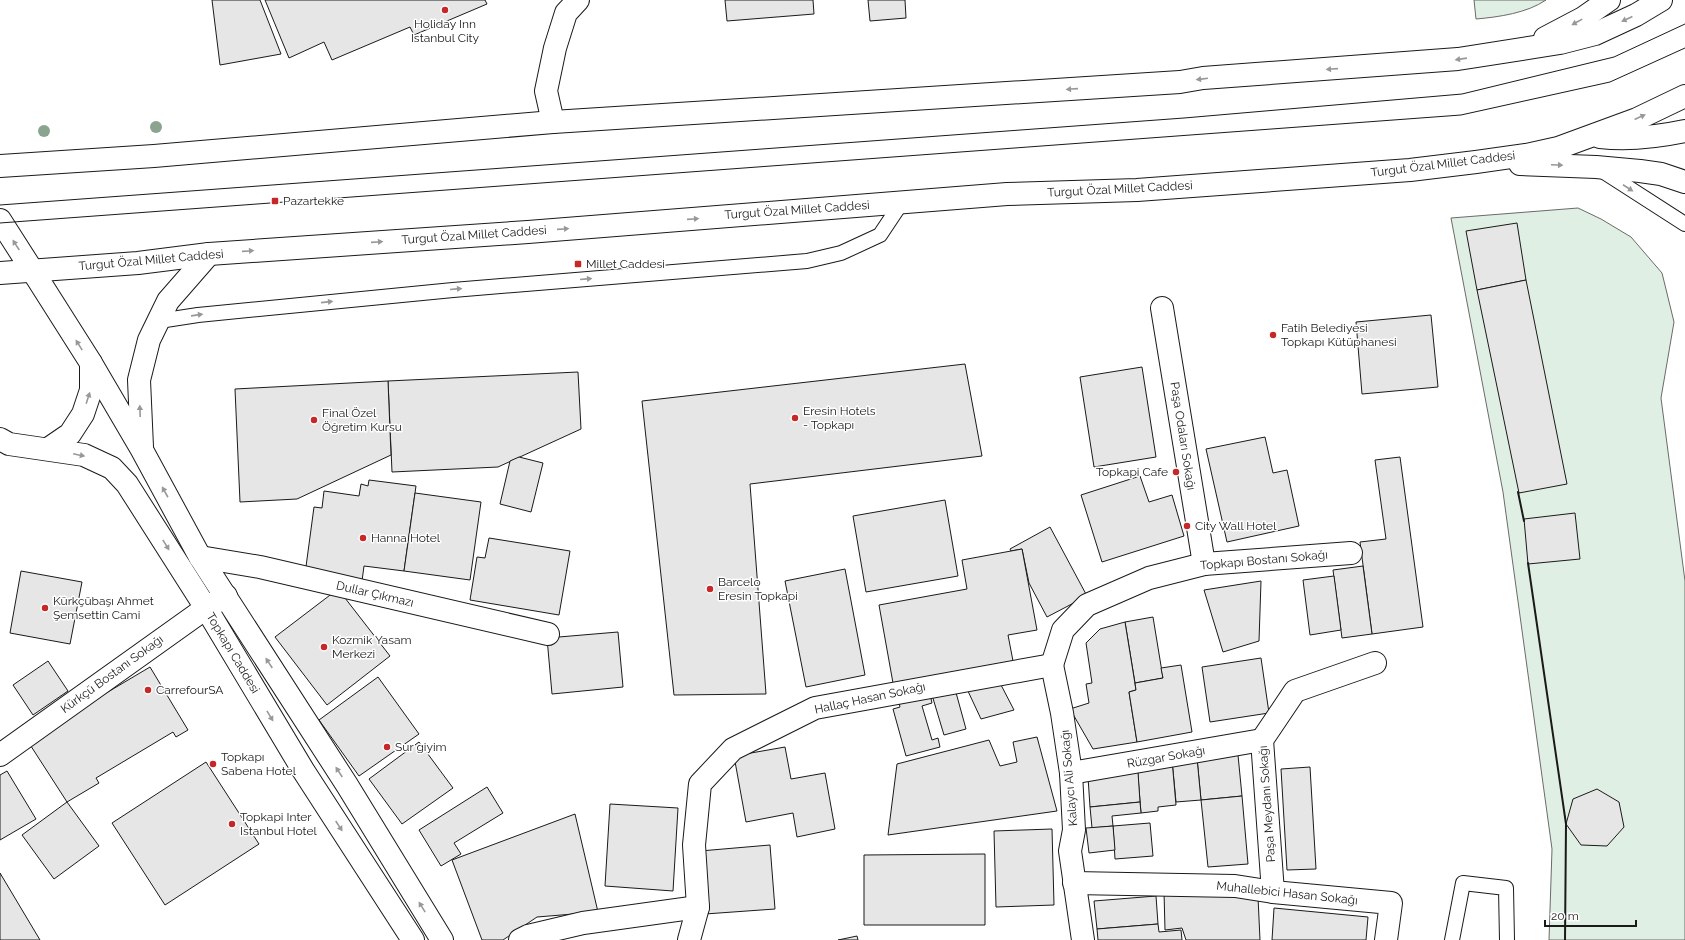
<svg xmlns="http://www.w3.org/2000/svg" width="1685" height="940" viewBox="0 0 1685 940" font-family="Raleway,sans-serif">
<style>
.green{fill:#e0efe3;stroke:#6a6a6a}
.building{fill:#e6e6e6;stroke:#1a1a1a}
.lines{fill:none;stroke-linecap:round;stroke-linejoin:round}
.service-casing{stroke:#1a1a1a;stroke-width:16}
.minor-casing{stroke:#1a1a1a;stroke-width:24}
.secondary-casing{stroke:#1a1a1a;stroke-width:24}
.primary-casing{stroke:#1a1a1a;stroke-width:24}
.service{stroke:#fff;stroke-width:14}
.minor{stroke:#fff;stroke-width:22}
.secondary{stroke:#fff;stroke-width:22}
.primary{stroke:#fff;stroke-width:22}
.tram{stroke:#1a1a1a;stroke-width:1}
.wall{stroke:#1a1a1a;stroke-width:2}
.tree{fill:#8aa48f}
.oneway{fill:#989898}
.poi-dot{fill:#c62828;stroke:#fff;stroke-width:1.5}
.labels{text-anchor:middle;stroke-width:3;stroke-linejoin:round;paint-order:stroke}
.poi-label{font-size:12px;fill:#1a1a1a;stroke:#fff;text-anchor:start}
.street-label{font-size:12px;fill:#1a1a1a;stroke:#fff}
</style>
<rect width="100%" height="100%" fill="#fff"/>
<g class="green">
<path d="M1474,0H1546C1527,13 1499,17 1476,19Z"/>
<polygon points="1578,208 1601,219 1631,237 1662,273 1674,322 1661,398 1685,581 1685,940 1549,940 1552,849 1503,492 1451,218"/>
</g>
<g class="building">
<polygon points="212,0 260,0 281,54 220,65"/>
<polygon points="265,0 485,0 487,4 414,35 410,27 332,60 324,42 289,58"/>
<polygon points="725,0 813,0 814,14 727,21"/>
<polygon points="868,0 905,0 906,18 870,21"/>
<polygon points="1517,223 1526,280 1477,290 1466,231"/>
<polygon points="1526,280 1567,484 1519,493 1477,290"/>
<polygon points="1431,315 1438,387 1362,394 1356,322"/>
<polygon points="965,364 982,456 750,484 766,694 674,695 642,401"/>
<polygon points="1142,367 1156,457 1094,467 1080,377"/>
<polygon points="578,372 581,429 498,467 392,472 388,381"/>
<polygon points="388,381 391,455 297,499 240,502 235,389"/>
<polygon points="1265,437 1273,473 1287,470 1299,526 1227,542 1206,449"/>
<polygon points="519,457 543,463 531,512 500,504 510,461"/>
<polygon points="1400,457 1423,627 1372,634 1360,542 1386,539 1375,460"/>
<polygon points="1140,476 1149,502 1172,495 1184,536 1102,562 1081,495"/>
<polygon points="369,480 416,486 404,571 364,566 362,581 305,574 314,507 322,508 324,491 359,496 361,484 368,486"/>
<polygon points="415,493 481,502 470,580 404,571"/>
<polygon points="945,500 958,576 866,592 853,516"/>
<polygon points="1575,513 1580,559 1528,564 1524,519"/>
<polygon points="1050,527 1087,596 1047,617 1029,583 1022,549 1011,551 1010,549"/>
<polygon points="489,538 570,551 559,615 470,600 477,557 485,558"/>
<polygon points="1022,549 1037,630 1008,635 1013,661 893,683 879,605 967,589 962,560"/>
<polygon points="1363,566 1372,634 1342,638 1333,570"/>
<polygon points="845,569 865,675 806,687 785,581"/>
<polygon points="21,571 82,582 70,644 10,633"/>
<polygon points="1334,576 1341,630 1310,635 1303,580"/>
<polygon points="1261,581 1259,641 1223,652 1204,590"/>
<polygon points="338,589 390,656 327,705 275,637"/>
<polygon points="1153,617 1163,678 1135,683 1125,622"/>
<polygon points="1125,622 1136,690 1129,692 1137,742 1093,749 1070,709 1089,703 1086,684 1092,683 1086,643 1100,629"/>
<polygon points="618,632 623,687 552,694 547,638"/>
<polygon points="1261,658 1269,713 1210,722 1202,667"/>
<polygon points="48,661 68,691 33,715 13,685"/>
<polygon points="1181,665 1192,732 1137,742 1129,692 1136,690 1135,683 1163,678 1161,668"/>
<polygon points="150,667 188,730 176,737 173,732 96,778 99,783 67,802 27,740"/>
<polygon points="378,677 419,734 359,776 319,720"/>
<polygon points="1000,683 1014,710 981,719 967,689"/>
<polygon points="955,689 966,729 944,735 932,695"/>
<polygon points="929,690 932,703 922,706 932,740 938,738 940,747 906,756 893,709 900,707 899,703"/>
<polygon points="1037,737 1057,811 888,835 897,764 989,740 1000,766 1017,762 1013,742"/>
<polygon points="419,742 453,788 402,824 369,779"/>
<polygon points="785,747 791,779 825,773 835,829 797,837 793,813 746,822 734,756"/>
<polygon points="1238,755 1242,796 1201,800 1197,758"/>
<polygon points="1197,758 1201,800 1176,802 1172,760"/>
<polygon points="1172,760 1176,805 1158,807 1158,811 1141,813 1137,764"/>
<polygon points="206,762 259,844 165,905 112,823"/>
<polygon points="1310,767 1316,869 1287,870 1281,769"/>
<polygon points="7,771 36,819 0,840 0,775"/>
<polygon points="1138,772 1140,802 1090,807 1088,777"/>
<polygon points="487,787 503,813 454,843 461,854 441,866 419,830"/>
<polygon points="1597,789 1619,802 1624,827 1607,846 1581,845 1566,824 1573,799"/>
<polygon points="1242,796 1248,864 1208,867 1201,800"/>
<polygon points="67,802 99,846 54,879 22,835"/>
<polygon points="1140,802 1141,813 1112,816 1113,826 1092,828 1090,807"/>
<polygon points="610,804 678,808 673,891 605,886"/>
<polygon points="575,814 598,912 537,917 503,940 482,940 452,860"/>
<polygon points="1150,823 1153,856 1115,859 1113,826"/>
<polygon points="1113,826 1115,850 1089,853 1086,828"/>
<polygon points="1052,829 1054,905 996,907 994,831"/>
<polygon points="770,845 775,909 705,914 700,851"/>
<polygon points="985,854 985,925 864,925 864,855"/>
<polygon points="0,873 40,940 0,940"/>
<polygon points="1164,892 1258,897 1260,940 1186,940 1182,928 1165,930"/>
<polygon points="1156,896 1158,924 1097,929 1094,901"/>
<polygon points="1274,908 1368,917 1366,940 1272,940"/>
<polygon points="1158,924 1159,932 1181,930 1182,940 1098,940 1097,929"/>
<polygon points="857,936 858,940 838,940"/>
</g>
<g class="lines">
<defs>
<g id="service">
<polyline points="1601,170 1685,224"/>
<polyline points="159,321 198,315 453,290 807,261 841,253 880,235 902,202"/>
<polyline points="1452,940 1463,883 1506,888 1507,940"/>
</g>
<g id="minor">
<polyline points="553,122 546,91 555,48 566,13 578,0"/>
<polyline points="1162,308 1204,564"/>
<polyline points="200,557 260,567 548,634"/>
<polyline points="1052,665 1063,630 1087,605 1149,578 1204,564 1351,553"/>
<polyline points="1052,665 1062,713 1071,773 1074,830 1070,851 1083,940"/>
<polyline points="0,755 206,608 226,596"/>
<polyline points="1071,773 1262,740"/>
<polyline points="1074,883 1235,886 1273,892 1391,903 1386,940"/>
<polyline points="1273,892 1262,740 1295,691 1375,663"/>
<polyline points="520,940 528,936 583,923 698,907"/>
<polyline points="689,940 698,907 694,845 700,784 733,749 815,708 1052,665"/>
</g>
<g id="secondary">
<polyline points="32,270 91,363 142,450 200,557 347,785 442,940"/>
<polyline points="0,439 9,444 84,455 112,468 127,484 206,608 303,770 413,940"/>
<polyline points="142,447 139,380 149,340 168,301 209,254"/>
<polyline points="48,449 70,434 83,414 91,390 91,363"/>
</g>
<g id="primary">
<polyline points="1545,38 1583,18 1609,0"/>
<path d="M1600,137C1629,140 1657,137 1685,131"/>
<polyline points="1520,164 1596,167 1640,171 1661,174 1685,182"/>
<polyline points="0,166 154,156 553,122 1180,82 1203,78 1458,59 1560,43 1595,34 1636,15 1661,0"/>
<polyline points="0,220 32,270"/>
<polyline points="0,273 138,263 209,254 528,232 1007,194 1137,190 1410,170 1476,162 1526,155 1558,148 1637,119 1685,96"/>
</g>
</defs>
<use href="#service" class="service-casing"/>
<use href="#minor" class="minor-casing"/>
<use href="#secondary" class="secondary-casing"/>
<use href="#primary" class="primary-casing"/>
<use href="#service" class="service"/>
<use href="#minor" class="minor"/>
<use href="#secondary" class="secondary"/>
<use href="#primary" class="primary"/>
<g class="tram">
<polyline points="0,205 1184,118 1462,94 1614,57 1685,24"/>
<polyline points="0,223 1461,115 1610,82 1685,48"/>
</g>
<g class="wall">
<polyline points="1518,492 1524,521"/>
<polyline points="1528,563 1566,824 1565,940"/>
</g>
</g>
<g class="tree">
<circle cx="156" cy="127" r="6"/>
<circle cx="44" cy="131" r="6"/>
</g>
<defs><path id="oneway-solid" d="M-6-.8H1V-3.2L6.5 0L1 3.2V.8H-6Z"/></defs>
<g class="oneway">
<use href="#oneway-solid" transform="translate(1627 19) rotate(155)"/>
<use href="#oneway-solid" transform="translate(1577 22) rotate(151)"/>
<use href="#oneway-solid" transform="translate(1461 59) rotate(172)"/>
<use href="#oneway-solid" transform="translate(1332 69) rotate(176)"/>
<use href="#oneway-solid" transform="translate(1202 79) rotate(173)"/>
<use href="#oneway-solid" transform="translate(1072 89) rotate(176)"/>
<use href="#oneway-solid" transform="translate(1640 117) rotate(-25)"/>
<use href="#oneway-solid" transform="translate(1557 165) rotate(2)"/>
<use href="#oneway-solid" transform="translate(1628 188) rotate(33)"/>
<use href="#oneway-solid" transform="translate(693 219) rotate(-4)"/>
<use href="#oneway-solid" transform="translate(563 229) rotate(-4)"/>
<use href="#oneway-solid" transform="translate(377 242) rotate(-4)"/>
<use href="#oneway-solid" transform="translate(16 245) rotate(-123)"/>
<use href="#oneway-solid" transform="translate(248 251) rotate(-4)"/>
<use href="#oneway-solid" transform="translate(586 279) rotate(-5)"/>
<use href="#oneway-solid" transform="translate(456 289) rotate(-5)"/>
<use href="#oneway-solid" transform="translate(327 302) rotate(-6)"/>
<use href="#oneway-solid" transform="translate(197 315) rotate(-8)"/>
<use href="#oneway-solid" transform="translate(79 345) rotate(-122)"/>
<use href="#oneway-solid" transform="translate(88 398) rotate(-72)"/>
<use href="#oneway-solid" transform="translate(140 411) rotate(-92)"/>
<use href="#oneway-solid" transform="translate(79 455) rotate(12)"/>
<use href="#oneway-solid" transform="translate(165 492) rotate(-119)"/>
<use href="#oneway-solid" transform="translate(166 545) rotate(58)"/>
<use href="#oneway-solid" transform="translate(269 663) rotate(-123)"/>
<use href="#oneway-solid" transform="translate(270 716) rotate(59)"/>
<use href="#oneway-solid" transform="translate(339 772) rotate(-123)"/>
<use href="#oneway-solid" transform="translate(339 826) rotate(57)"/>
<use href="#oneway-solid" transform="translate(422 907) rotate(-122)"/>
</g>
<g class="poi-dot">
<circle cx="445" cy="10" r="4"/>
<rect x="271" y="197" width="8" height="8" rx="2"/>
<rect x="574" y="260" width="8" height="8" rx="2"/>
<circle cx="1273" cy="335" r="4"/>
<circle cx="795" cy="418" r="4"/>
<circle cx="314" cy="420" r="4"/>
<circle cx="1176" cy="472" r="4"/>
<circle cx="1187" cy="526" r="4"/>
<circle cx="363" cy="538" r="4"/>
<circle cx="710" cy="589" r="4"/>
<circle cx="45" cy="608" r="4"/>
<circle cx="324" cy="647" r="4"/>
<circle cx="148" cy="690" r="4"/>
<circle cx="387" cy="747" r="4"/>
<circle cx="213" cy="764" r="4"/>
<circle cx="232" cy="824" r="4"/>
</g>
<g class="labels">
<g class="poi-label">
<text x="445" y="28" text-anchor="middle">Holiday Inn<tspan x="445" dy="14">Istanbul City</tspan></text>
<text x="283" y="205">Pazartekke</text>
<text x="586" y="268">Millet Caddesi</text>
<text x="1281" y="332">Fatih Belediyesi<tspan x="1281" dy="14">Topkapı Kütüphanesi</tspan></text>
<text x="803" y="415">Eresin Hotels<tspan x="803" dy="14">- Topkapı</tspan></text>
<text x="322" y="417">Final Özel<tspan x="322" dy="14">Öğretim Kursu</tspan></text>
<text x="1168" y="476" text-anchor="end">Topkapi Cafe</text>
<text x="1195" y="530">City Wall Hotel</text>
<text x="371" y="542">Hanna Hotel</text>
<text x="718" y="586">Barcelo<tspan x="718" dy="14">Eresin Topkapi</tspan></text>
<text x="53" y="605">Kürkçübaşı Ahmet<tspan x="53" dy="14">Şemsettin Cami</tspan></text>
<text x="332" y="644">Kozmik Yasam<tspan x="332" dy="14">Merkezi</tspan></text>
<text x="156" y="694">CarrefourSA</text>
<text x="395" y="751">Sur giyim</text>
<text x="221" y="761">Topkapı<tspan x="221" dy="14">Sabena Hotel</tspan></text>
<text x="240" y="821">Topkapi Inter<tspan x="240" dy="14">Istanbul Hotel</tspan></text>
</g>
<g class="street-label">
<text transform="translate(1443 164) rotate(-7)" y="4">Turgut Özal Millet Caddesi</text>
<text transform="translate(1120 189) rotate(-3)" y="4">Turgut Özal Millet Caddesi</text>
<text transform="translate(797 210) rotate(-4)" y="4">Turgut Özal Millet Caddesi</text>
<text transform="translate(474 235) rotate(-4)" y="4">Turgut Özal Millet Caddesi</text>
<text transform="translate(151 260) rotate(-5)" y="4">Turgut Özal Millet Caddesi</text>
<text transform="translate(1183 436) rotate(81)" y="4">Paşa Odaları Sokağı</text>
<text transform="translate(1264 560) rotate(-5)" y="4">Topkapı Bostanı Sokağı</text>
<text transform="translate(375 594) rotate(13)" y="4">Dullar Çıkmazı</text>
<text transform="translate(233 653) rotate(59)" y="4">Topkapı Caddesi</text>
<text transform="translate(112 674) rotate(-36)" y="4">Kürkçü Bostanı Sokağı</text>
<text transform="translate(870 698) rotate(-12)" y="4">Hallaç Hasan Sokağı</text>
<text transform="translate(1166 757) rotate(-10)" y="4">Rüzgar Sokağı</text>
<text transform="translate(1069 778) rotate(-95)" y="4">Kalaycı Ali Sokağı</text>
<text transform="translate(1267 804) rotate(-94)" y="4">Paşa Meydanı Sokağı</text>
<text transform="translate(1287 893) rotate(6)" y="4">Muhallebici Hasan Sokağı</text>
</g>
</g>
<path d="M1545 920v6h91v-6" fill="none" stroke="#1a1a1a" stroke-width="2"/>
<text x="1551" y="920" font-size="12" fill="#1a1a1a" stroke="#ffffff" stroke-width="3" paint-order="stroke">20 m</text>
</svg>
